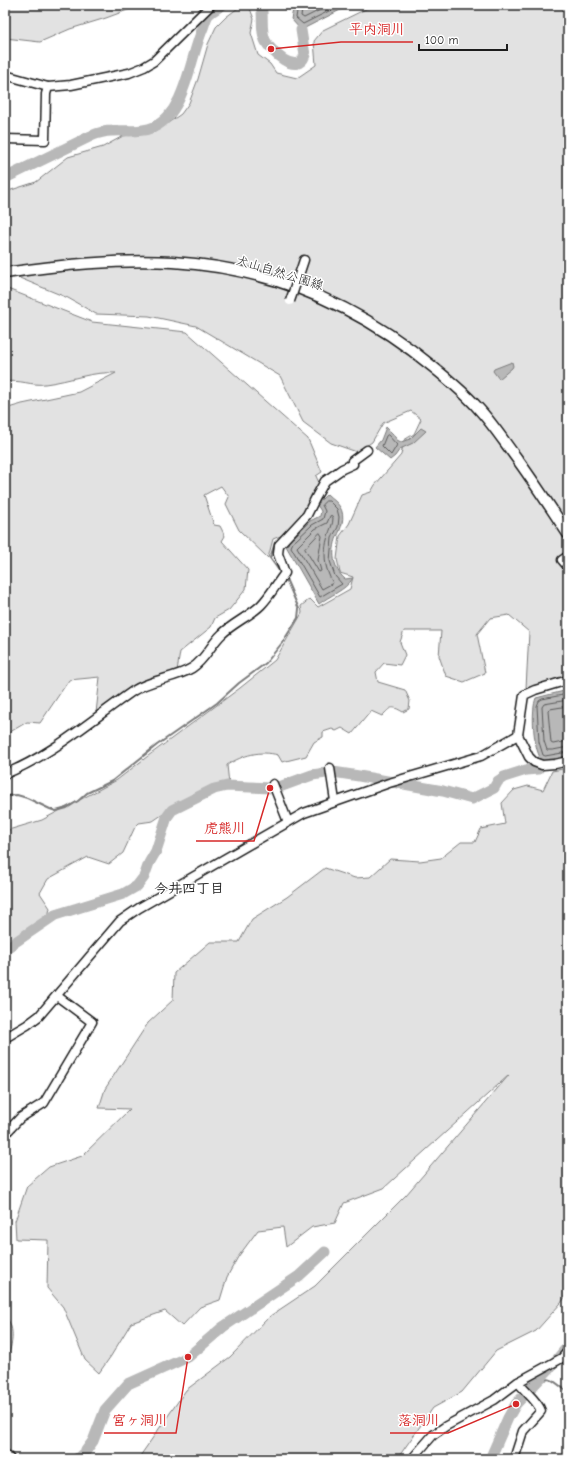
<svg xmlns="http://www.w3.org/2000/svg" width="573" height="1464" viewBox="0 0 573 1464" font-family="'Comic Neue','Klee One',sans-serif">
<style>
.green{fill:#e2e2e2;stroke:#7f7f7f}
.water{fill:#b8b8b8;stroke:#7a7a7a}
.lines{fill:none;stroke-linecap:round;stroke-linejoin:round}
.shore{stroke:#5a5a5a;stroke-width:1}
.stream{stroke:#7a7a7a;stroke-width:2}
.river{stroke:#b8b8b8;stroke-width:11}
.minor-casing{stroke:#1c1c1c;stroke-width:11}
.major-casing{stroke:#1c1c1c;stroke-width:13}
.minor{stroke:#fff;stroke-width:8}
.major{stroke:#fff;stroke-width:10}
.minor-bridge-casing{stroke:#1c1c1c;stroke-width:11;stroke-linecap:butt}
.minor-bridge{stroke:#fff;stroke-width:8}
.labels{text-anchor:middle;stroke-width:3;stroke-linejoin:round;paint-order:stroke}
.street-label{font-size:13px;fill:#1c1c1c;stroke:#fff}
.neighbourhood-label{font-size:14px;font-weight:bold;fill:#1c1c1c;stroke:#fff}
.leader{fill:none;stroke:#d62828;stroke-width:1.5}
.callout-dot{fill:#d62828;stroke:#fff;stroke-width:1.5}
.callout-label{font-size:14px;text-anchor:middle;font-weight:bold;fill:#d62828;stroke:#fff;stroke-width:3;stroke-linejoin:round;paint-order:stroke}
</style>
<rect width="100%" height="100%" fill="#fff"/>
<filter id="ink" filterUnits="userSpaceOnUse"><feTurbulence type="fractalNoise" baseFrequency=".025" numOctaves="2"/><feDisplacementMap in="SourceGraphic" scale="8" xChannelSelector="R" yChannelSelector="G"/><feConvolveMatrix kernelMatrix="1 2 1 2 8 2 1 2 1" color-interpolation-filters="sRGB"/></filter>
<g filter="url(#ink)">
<g class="green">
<polygon points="5,5 141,5 106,18 70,29 40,42 5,38"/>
<path d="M374,5H568V678L526,688L529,632L509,615L490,618L477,634L485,673L464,682L446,676L439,656L441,631H404L400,642L405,655L400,665L384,663L376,672L378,682L405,690L410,701L409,709L403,712C391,705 391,707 382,716L371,711L352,734L342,728L336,731L332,729L323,732V737L314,742L306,756L282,762L278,755C260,750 243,755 227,765L229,784L215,786L178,804L153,821L139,823L135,827L123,853L109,864L88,857L48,879L40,893L50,908L48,917L5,946V831L42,820L117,780L148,756L240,688L275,660L302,613L301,606L310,599L318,607L350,589L353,577L340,573L337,559L340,536L349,524L362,495L371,492L375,485L401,455L404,440L414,434L421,419L411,411L383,423L372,442L357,452L331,443L303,422L280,376L196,326L149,316L96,314L68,298L5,272V192L36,182L68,157L103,147L123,136L155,132L181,114L189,103L198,79L208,44L216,27L226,17L238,8L249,6L254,19L251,33L258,55L270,64L276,73L297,78L316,65L314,41L323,30Z"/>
<path d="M5,288L92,322L187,332L308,439L322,472L316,476L320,485L306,512L288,533L273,539L268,558L239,530L226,504L229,497L221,486L204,495L214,525L220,526L225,536L222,541L248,570L246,589L229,610L215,618L211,627L180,652L177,671L138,684L96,713L100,677L69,680L40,723L27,722L5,735V409L22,404L79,392L116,373C92,371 70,381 45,384C32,386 19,379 5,382Z"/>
<polygon points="568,768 568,1293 561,1303 536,1331 496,1351 462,1392 433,1408 397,1459 138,1459 186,1390 230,1357 270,1316 315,1286 406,1195 509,1075 384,1188 344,1203 335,1223 312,1227 286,1247 283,1227 258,1230 238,1257 227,1277 220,1300 200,1307 182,1326 165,1311 131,1323 111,1356 99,1373 85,1360 63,1307 47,1288 48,1240 16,1239 15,1221 27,1186 49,1167 82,1156 130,1109 99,1108 105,1089 148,1023 173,1000 174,973 210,942 239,942 252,919 287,897 325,868 355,878 370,877 390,859 420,861 441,858 461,842 475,842 481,829 505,824 502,803 514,790 528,786 543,790 552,771"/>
<path d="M5,1316C17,1329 12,1348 5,1362Z"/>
</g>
<g class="water">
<polygon points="294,5 350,5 301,30 291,19"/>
<polygon points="512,362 513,366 512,368 499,379 493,371 494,369"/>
<polygon points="386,427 393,434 397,440 401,442 410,439 421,428 426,431 413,443 400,449 395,456 390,460 375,447 381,440"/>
<path d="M327,494C331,498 337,502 340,507C346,517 341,528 337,537C331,551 333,569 345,579L353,578C345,591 330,595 319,604L286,546L289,543L286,540L290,535L293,538L310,521L320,516L321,511L317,505L319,500L322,499Z"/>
<path d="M568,690V756L543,762L539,761L541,759C533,747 531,710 536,698Z"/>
</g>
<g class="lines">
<g class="shore">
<polyline points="298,5 296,18 303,24 341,5"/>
<polyline points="303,5 301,16 304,18 330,5"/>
<polygon points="388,435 397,445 391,455 382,446 386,436"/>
<polygon points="326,501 329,501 337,509 339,517 338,527 332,538 330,561 335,576 342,584 320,597 291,547 293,542 296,540 312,525 323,519 325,511 322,505"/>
<path d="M332,516L333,518C333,525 330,529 328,536C323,553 324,568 333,583L322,589L297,547L315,529L327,523L330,516Z"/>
<polygon points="320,533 322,536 318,560 321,571 319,572 305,549"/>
<polyline points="568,694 542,699 539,701 537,706 539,742 543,755 545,756 568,752"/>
<polyline points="568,700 544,704 542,707 544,741 547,750 553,750 568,747"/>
<polyline points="568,706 550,709 548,711 551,743 553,744 568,741"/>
</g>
<g class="stream">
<polyline points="275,543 270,558 280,572"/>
<polyline points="538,769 543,768"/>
<polyline points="5,796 17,795 27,798 50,809 56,811 67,808 78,801 87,793 112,781 157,745 217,703 239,683 266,663 282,643 298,618 299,609 286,579"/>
<path d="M532,1386C554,1373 551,1381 568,1392"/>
</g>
<g class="river">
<path d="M261,5C264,17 260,28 265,40C270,51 297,77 305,55L301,30"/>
<path d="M5,178L91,136C98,133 104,131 112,131C125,130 141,133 154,127C186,112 190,57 203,28C205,23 206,17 209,14C213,10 218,8 222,5"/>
<polyline points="5,949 55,915 123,894 137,886 144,877 149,863 156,851 167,817 172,810 214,789 227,786 270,788 282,786 312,775 333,772 359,776 443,791 472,799 494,788 498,781 504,777 526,770 538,769 541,761"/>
<polyline points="77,1459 85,1452 93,1441 105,1410 128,1384 188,1357 223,1327 299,1276 325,1252"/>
<polyline points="490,1459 508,1418 516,1404 550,1368 568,1346"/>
</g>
<defs>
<g id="minor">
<polyline points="5,75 48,87 71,85 129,73 144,67 154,61 211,5"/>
<polyline points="5,139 45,140 46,94 48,87"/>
<polyline points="300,272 304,260"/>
<polyline points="568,556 562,560 568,567"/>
<polyline points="568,680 535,690 524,695 518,735 529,757 534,762 542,765 555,764 568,761"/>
<polyline points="330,768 335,801"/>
<path d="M5,774C52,755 91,720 133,691C151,679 174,679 192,668C205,660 211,644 222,634C233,623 250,616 261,605C270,596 277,583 285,573L278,554L279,545L307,515L316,497L325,481L342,469L353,464L352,461L367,450"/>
<polyline points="273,784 288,822"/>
<polyline points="5,1038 27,1025 39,1016 120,921 139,908 304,813 389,783 481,756 518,735"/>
<polyline points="5,1134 20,1118 44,1103 92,1022 57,996"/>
<polyline points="5,1454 10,1459"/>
<polyline points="412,1459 433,1435 446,1426 494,1400 518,1382 562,1358 568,1351"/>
<path d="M514,1459L523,1431L541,1411C538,1401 524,1391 518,1382"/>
</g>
<path id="major" d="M5,273C61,265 117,259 173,262C271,268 358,305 433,367C449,380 465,393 478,408C492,423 503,440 515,456C534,482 551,508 568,534"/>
</defs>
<use href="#minor" class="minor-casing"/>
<use href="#major" class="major-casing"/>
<use href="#minor" class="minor"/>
<use href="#major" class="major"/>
<defs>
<polyline id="minor-bridge" points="290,301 300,272"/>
</defs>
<use href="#minor-bridge" class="minor-bridge-casing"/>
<use href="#minor-bridge" class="minor-bridge"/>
</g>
</g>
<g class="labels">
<g class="street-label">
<text transform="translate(280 272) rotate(17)" y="5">犬山自然公園線</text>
</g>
<g class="neighbourhood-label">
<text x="189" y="893">今井四丁目</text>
</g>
</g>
<path class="leader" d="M271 49L341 42H413M270 788L254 841H196M516 1404L448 1433H390M188 1357L176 1433H104"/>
<g class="callout-dot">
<circle cx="271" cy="49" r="4"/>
<circle cx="270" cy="788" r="4"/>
<circle cx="516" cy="1404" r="4"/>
<circle cx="188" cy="1357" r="4"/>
</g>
<g class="callout-label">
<text x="377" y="34">平内洞川</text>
<text x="225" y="833">虎熊川</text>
<text x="419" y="1425">落洞川</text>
<text x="140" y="1425">宮ヶ洞川</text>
</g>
<rect width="573" height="1464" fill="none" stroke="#fff" stroke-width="20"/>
<rect x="10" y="10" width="553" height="1444" fill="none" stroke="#1c1c1c" stroke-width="1.5" filter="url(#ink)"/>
<path d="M419 44v6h88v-6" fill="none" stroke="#1c1c1c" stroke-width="2"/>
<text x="425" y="44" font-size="12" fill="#1c1c1c" stroke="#ffffff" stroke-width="3" paint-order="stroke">100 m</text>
</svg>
